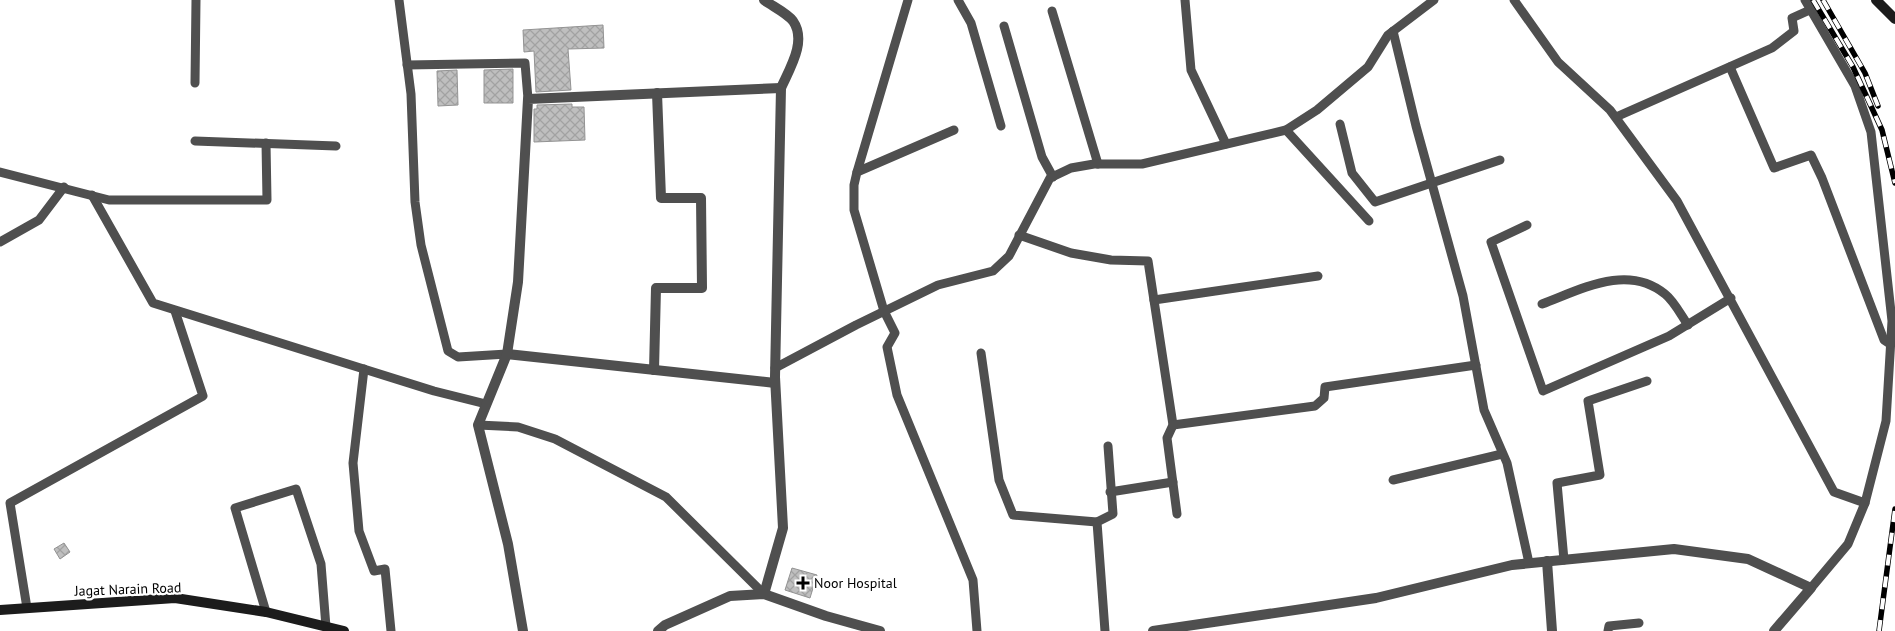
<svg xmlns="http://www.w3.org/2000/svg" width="1895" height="631" viewBox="0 0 1895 631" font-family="'PT Sans',sans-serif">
<defs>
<pattern id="building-cross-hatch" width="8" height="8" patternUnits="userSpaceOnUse" patternTransform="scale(1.25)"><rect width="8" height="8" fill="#bfbfbf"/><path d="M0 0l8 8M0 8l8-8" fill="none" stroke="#a2a2a2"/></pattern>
</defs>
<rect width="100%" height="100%" fill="#fff"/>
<g fill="url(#building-cross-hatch)" stroke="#939393">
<path d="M603,25l1,23 -36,1 3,41 -35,2 -2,-41 -10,1 -1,-22z"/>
<path d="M513,69v34h-29v-33z"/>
<path d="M457,70l1,35 -20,1 -1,-35z"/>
<path d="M572,104v3h12l1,33 -51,2v-33h3v-4z"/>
<path d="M64,543l6,9 -10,7 -6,-10z"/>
<path d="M792,568l25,7 -7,23 -25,-8z"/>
</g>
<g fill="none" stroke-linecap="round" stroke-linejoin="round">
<g stroke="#4f4f4f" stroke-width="9">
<path d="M399,0l12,94 4,108 6,43 27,106 10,6 49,-3"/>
<path d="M958,0l13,23 30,103"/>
<path d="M1185,0l6,70 35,74"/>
<path d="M1514,0l44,62 52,48 67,91 157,291 31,11"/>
<path d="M1805,0l50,86 16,46 21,189 -6,100 -21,82 -17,41 -37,44"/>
<path d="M1052,11l46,153"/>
<path d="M1004,26l38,131 11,20"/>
<path d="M1393,31l23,95 47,170 21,114 23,53 22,100"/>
<path d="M407,65l118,-2 3,36"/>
<path d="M1730,67l44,101 37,-13 11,23 62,162 6,4"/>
<path d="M195,83l1,-83"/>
<path d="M1616,117l156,-69 22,-17 -2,-13 20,-9"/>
<path d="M1340,124l12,49 23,29 125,-42"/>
<path d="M954,130l-97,42 -3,13v25l30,101 11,22 -8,14 10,48 76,185 4,51"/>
<path d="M1286,130l83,91"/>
<path d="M195,141l141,5"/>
<path d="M0,172l109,28h158l-1,-57"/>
<path d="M857,172l51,-172"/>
<path d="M92,195l61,108 281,88 52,13"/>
<path d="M1527,225l-36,17 52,149 126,-55 62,-38"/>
<path d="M1019,235l52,18 40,7 37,1 25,164 -6,13 10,76"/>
<path d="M0,242l39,-22 25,-33"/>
<path d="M1154,300l164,-24"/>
<path d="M1542,304c38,-14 85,-41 123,-10 9,7 16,21 23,31"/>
<path d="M981,353l18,127 14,35 84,7"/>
<path d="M775,368l81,-43 82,-40 55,-14 16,-15 41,-78 21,-10 23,-4h48l144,-34 31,-20 51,-43 20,-32 46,-35"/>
<path d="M364,369l-11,94 6,68 15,40 11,-2 6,62"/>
<path d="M478,425l40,2 37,12 111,58 98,97"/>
<path d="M1173,425l142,-19 9,-8 1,-11 151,-22"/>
<path d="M1393,480l109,-26"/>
<path d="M1110,492l63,-10"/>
<path d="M1564,560l-7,-77 43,-8 -12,-74 59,-20"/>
<path d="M27,608l-17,-105 193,-107 -28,-85"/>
<path d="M266,612l-31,-104 61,-19 25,75 5,63"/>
<path d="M1105,631l-8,-109 16,-8 -5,-68"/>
<path d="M1608,631l1,-5 30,-3"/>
</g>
<g stroke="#4f4f4f" stroke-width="10">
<path d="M507,354l268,29"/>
<path d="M654,370l2,-82h46l-1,-90h-40l-4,-105"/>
<path d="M1547,561l5,70"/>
<path d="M764,594l19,-66 -8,-151 6,-289c9,-20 26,-47 12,-67 -6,-8 -21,-15 -29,-21"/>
<path d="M523,631l-15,-87 -30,-119 29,-71 11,-72 10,-183 253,-11"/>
<path d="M658,631l7,-6 65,-29 34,-2 62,22 54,15"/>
<path d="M1153,631l223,-33 136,-33 162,-16 74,10 63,29 -37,43"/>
</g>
<g stroke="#1c1c1c" stroke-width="10">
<path d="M1876,0l19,19"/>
<path d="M0,610l175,-12 91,14 78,19"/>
</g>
<defs>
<g id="rail">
<path d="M1813,0l40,67 29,63 13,53"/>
<path d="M1823,0l42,73 13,33"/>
<path d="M1879,631l16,-122"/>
</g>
</defs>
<use href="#rail" stroke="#000" stroke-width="5.5"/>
<use href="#rail" stroke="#fff" stroke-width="4" stroke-dasharray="11" stroke-linecap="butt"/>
</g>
<path fill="#000" stroke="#fff" stroke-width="2" d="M800.5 575.5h5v5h5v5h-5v5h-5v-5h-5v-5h5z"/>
<g text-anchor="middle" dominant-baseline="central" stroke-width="4.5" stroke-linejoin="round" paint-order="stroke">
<g font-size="14" fill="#000" stroke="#fff" text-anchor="start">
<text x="814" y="583">Noor Hospital</text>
</g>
<g font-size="14" fill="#000" stroke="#fff">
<text transform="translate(128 589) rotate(-2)">Jagat Narain Road</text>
</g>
</g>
</svg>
